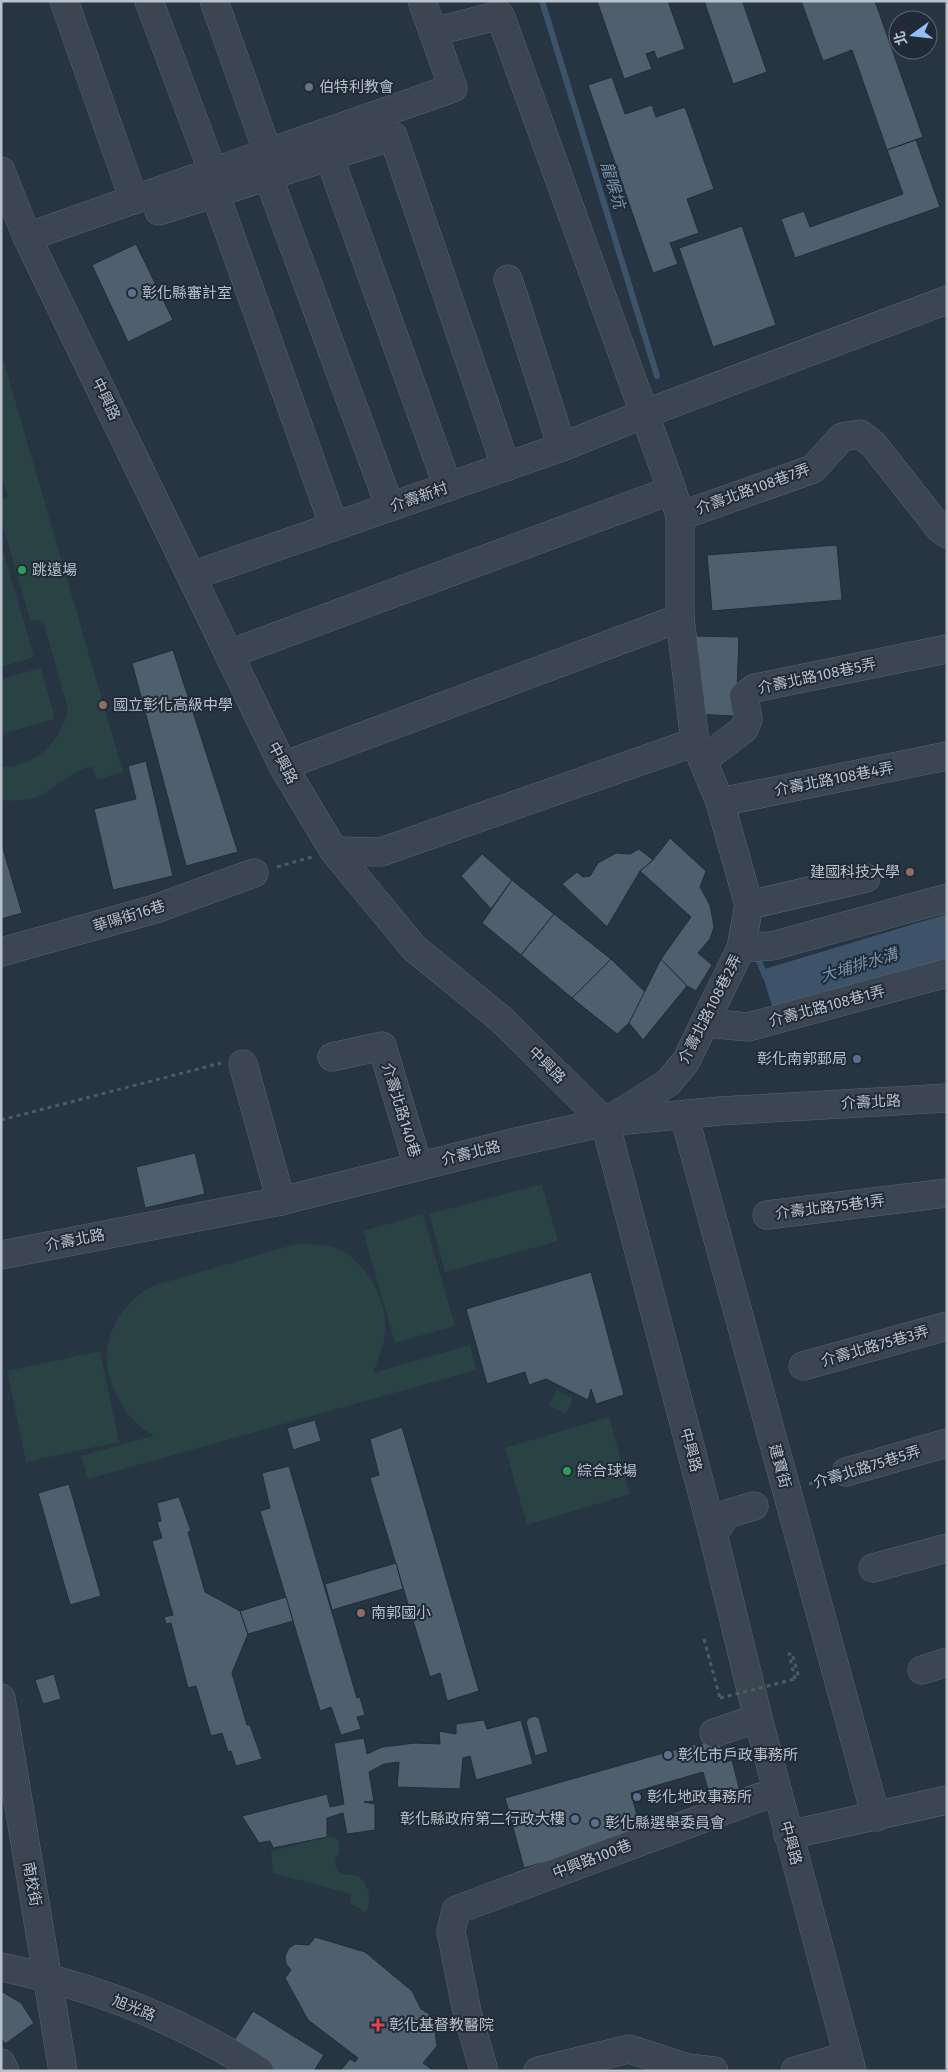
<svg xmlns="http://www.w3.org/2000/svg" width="948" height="2072" viewBox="0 0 948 2072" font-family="'Fira Sans','Noto Sans TC',sans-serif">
<rect width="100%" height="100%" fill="#273442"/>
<g fill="#294243">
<path d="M1,352l122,420 -26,8 -5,-13c-21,2 -35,22 -55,30 -12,4 -23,4 -36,3v-33c36,-1 59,-24 67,-58l-25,-88 -13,-1 -29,-101v-20l7,-1 -7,-23z"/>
<path d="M1,543l33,114 -33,10z"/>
<path d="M41,668l14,51 -54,15v-55z"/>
<path d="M542,1184l16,57 -113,31 -16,-58z"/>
<path d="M423,1214l32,112 -60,17 -32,-112z"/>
<path d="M296,1244c13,0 30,0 42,5 28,12 51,53 47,83 -1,15 -7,27 -12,41l97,-28 6,25 -388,109 -7,-23 72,-20c-6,-5 -13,-9 -18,-14 -42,-46 -37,-104 17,-136z"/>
<path d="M100,1351l19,91 -93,20 -19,-91z"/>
<path d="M556,1390l17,8 -7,16 -17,-8z"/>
<path d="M609,1417l21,77 -103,31 -22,-77z"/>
<path d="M330,1836l6,2 3,4v10l-4,9c2,20 12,11 24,15 11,12 13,22 7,37l-16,-10 1,-9 -78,-21 -2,-19 1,-3z"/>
</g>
<path fill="#3c536a" d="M947,914v45l-174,50 -12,-39z"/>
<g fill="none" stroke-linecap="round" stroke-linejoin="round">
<g stroke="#3c536a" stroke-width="6">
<path d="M542,1l115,375"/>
<path d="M759,961l6,15"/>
</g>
</g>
<g fill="#505f6d" stroke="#222d39">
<path d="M597,1h71l17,48 -28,10 -3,-8 -8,3 6,15 -28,10z"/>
<path d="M704,1h45l-6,2 24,69 -34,12z"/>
<path d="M801,1h74l48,136 -36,13 -35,-100 -29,11z"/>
<path d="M612,77l13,37 27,-9 4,12 29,-10 29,82 -27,10 12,34 -29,10 8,21 -25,9 -65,-188z"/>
<path d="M916,140l24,67 -145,51 -14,-39 23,-8 6,16 93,-33 -16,-44z"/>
<path d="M742,226l34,99 -63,22 -34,-99z"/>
<path d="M136,244l37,76 -45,22 -36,-77z"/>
<path d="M837,545l5,55 -130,11 -5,-56z"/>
<path d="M695,636l44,1 -3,79 -44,-2z"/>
<path d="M173,650l65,202 -52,14 -54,-203z"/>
<path d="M146,761l27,115 -60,14 -19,-81 42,-10 -8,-33z"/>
<path d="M670,838l36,33 -6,16 10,18 4,22 -4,12 -12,14 14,12 -16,26 -9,-5 -26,-27 30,-42 -51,-46 13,-11z"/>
<path d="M1,842l21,71 -21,6z"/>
<path d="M639,849l14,11 -13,11 -33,56 -45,-43 15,-12 6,5 7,-1 8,-13 18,-10 14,1z"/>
<path d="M482,854l30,26 -21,29 -30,-33z"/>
<path d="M512,880l42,34 -33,41 -39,-32z"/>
<path d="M554,914l57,45 -39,39 -51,-43z"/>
<path d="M611,959l35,34 -17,30 -12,11 -45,-36z"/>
<path d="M661,959l26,27 -44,54 -14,-17z"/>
<path d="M195,1153l10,41 -60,14 -9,-41z"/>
<path d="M591,1272l33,123 -28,9 -5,-15 -3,11 -42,-21 -17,6 -4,-13 -38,12 -21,-75z"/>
<path d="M315,1420l6,21 -28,9 -6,-22z"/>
<path d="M402,1427l77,264 -32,10 -7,-28 -10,4 -60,-199 9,-3 -9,-36z"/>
<path d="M289,1466l68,232 3,-1 5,18 -8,2 4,12 -20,6 -10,-28 -11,4 -60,-200 10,-3 -8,-35z"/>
<path d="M69,1484l32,112 -31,9 -32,-112z"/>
<path d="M179,1497l12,34 -3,1 17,60 35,19 8,23 -16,39 15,52h3l12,34 -26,7 -5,-15 -3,1 -6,-19 -11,3 -15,-50 -8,2 -17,-65 -5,1 -2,-7 9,-2 -21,-74 10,-3 -5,-16 4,-1 -4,-18z"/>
<path d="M396,1563l7,26 -71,21 -7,-26z"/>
<path d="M286,1597l7,24 -45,13 -8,-23z"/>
<path d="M54,1674l7,25 -18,5 -8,-24z"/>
<path d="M535,1716l4,2 9,34 -13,4 -9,-34 3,-4z"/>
<path d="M484,1720l3,9 34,-9 12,44 -57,16 -6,-24 -7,2 -3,31 -63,-2 2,-25 -15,2 -15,8 5,29 -10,1 11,2v26l-28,4 -4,-21 -16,5v19l-54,11 -3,-7 -11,2 -17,-27 85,-22 3,13 14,-3 -10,-61 30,-5 3,16 15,-7 33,-4 25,1 -1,-13 17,3v-10z"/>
<path d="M706,1741l13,4 3,3 1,15 9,-3 9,36 -29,8 -9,-32 -72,21 11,41 -118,34 -19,-70 190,-54 2,4z"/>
<path d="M315,1937l50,15 47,39 9,18 12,7 4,30 -14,17 11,8h-94l10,-12 5,3 3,-4 -50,-38 -23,-42 6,-8 -5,-6 -1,-8 4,-8 6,-4 14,1z"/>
<path d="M1,1991l20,12 13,20 -29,21 -4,-6z"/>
<path d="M253,2011l71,44 -10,16h-54l-32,-21z"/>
</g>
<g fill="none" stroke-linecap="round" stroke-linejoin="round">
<defs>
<g id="minor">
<path d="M64,1l70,199"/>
<path d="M149,1l64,171"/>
<path d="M214,1l54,152"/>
<path d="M433,32l67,-17 172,475 8,26v102l15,124 25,60 29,103 -8,43"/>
<path d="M329,156l119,331"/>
<path d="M1,171l26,66 256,529 51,85 80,97 87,71 104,103 108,412 45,184 94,353"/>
<path d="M268,176l122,331"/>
<path d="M215,193l119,333"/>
<path d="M159,211l234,-75 113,331"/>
<path d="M27,237l426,-149 -31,-87"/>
<path d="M508,279l54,168"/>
<path d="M680,516l133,-47 29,-32 18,-3 13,10 67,85 7,5"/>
<path d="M192,576l370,-129 82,-33 303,-114"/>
<path d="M229,654l443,-164"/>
<path d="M703,760l41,-31 4,-10 -4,-23 11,-8 192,-39"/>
<path d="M283,766l397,-148"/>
<path d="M720,802l227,-46"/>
<path d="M334,851l47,1 314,-110"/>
<path d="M749,905l117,-27"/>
<path d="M1,952l154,-43 99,-36"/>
<path d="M706,1023l42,4 199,-54"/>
<path d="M332,1057l50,-11 36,120"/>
<path d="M243,1064l38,137"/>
<path d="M684,1115l192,702"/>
<path d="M610,1119l58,-36 18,-22 55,-113 31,-2 175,-48"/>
<path d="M767,1215l180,-22"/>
<path d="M1,1255l280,-54 231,-58 93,-21 115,-11 227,-13"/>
<path d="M803,1366l144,-40"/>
<path d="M846,1472l101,-29"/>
<path d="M713,1534l14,-20 27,-8"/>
<path d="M873,1568l74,-20"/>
<path d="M922,1670l25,-8"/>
<path d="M1,1698l62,373"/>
<path d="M714,1733l44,-15"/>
<path d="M788,1835l159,-35"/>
<path d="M1,1967c91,19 180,53 258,104"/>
<path d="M1,2063l4,8"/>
<path d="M484,2071l-17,-59 -16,-81 5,-21 321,-119"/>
<path d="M538,2071l91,-22 59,19 26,3"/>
<path d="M795,2071l53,-15"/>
</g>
</defs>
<use href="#minor" stroke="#59646f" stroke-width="29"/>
<g stroke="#475f60" stroke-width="3" stroke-dasharray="4 4" stroke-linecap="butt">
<path d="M277,867l35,-10"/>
<path d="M1,1120l220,-57"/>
<path d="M809,1484l15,-5"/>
<path d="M704,1639l16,59"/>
<path d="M795,1679l-6,-25 3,-1 7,25"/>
</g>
<use href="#minor" stroke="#3b4652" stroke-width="28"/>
<path stroke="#475f60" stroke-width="3" stroke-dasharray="4 4" stroke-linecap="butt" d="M720,1698l75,-19"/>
</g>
<circle fill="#6b7280" stroke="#202b37" stroke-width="2" cx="309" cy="87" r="5"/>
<g fill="#5c6f8a" stroke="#202b37" stroke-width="2">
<circle cx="132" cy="293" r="5"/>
<circle cx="857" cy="1059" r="5"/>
<circle cx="668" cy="1755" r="5"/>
<circle cx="637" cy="1797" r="5"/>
<circle cx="575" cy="1819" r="5"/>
<circle cx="595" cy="1823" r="5"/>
</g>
<g fill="#2e9e5b" stroke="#202b37" stroke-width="2">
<circle cx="22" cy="570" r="5"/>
<circle cx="567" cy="1471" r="5"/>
</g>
<g fill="#8d6e63" stroke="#202b37" stroke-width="2">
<circle cx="103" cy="705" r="5"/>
<circle cx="910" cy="872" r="5"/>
<circle cx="361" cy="1613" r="5"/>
</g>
<path fill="#e0444e" stroke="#202b37" stroke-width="2" d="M375.5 2017.5h5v5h5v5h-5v5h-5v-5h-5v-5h5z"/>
<g text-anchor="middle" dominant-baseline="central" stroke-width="4" stroke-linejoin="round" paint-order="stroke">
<g font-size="15" fill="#b8c1cc" stroke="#202b37" text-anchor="start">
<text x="319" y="87">伯特利教會</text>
<text x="142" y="293">彰化縣審計室</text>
<text x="32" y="570">跳遠場</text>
<text x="113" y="705">國立彰化高級中學</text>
<text x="900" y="872" text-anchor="end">建國科技大學</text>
<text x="847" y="1059" text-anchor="end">彰化南郭郵局</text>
<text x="577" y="1471">綜合球場</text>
<text x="371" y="1613">南郭國小</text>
<text x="678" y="1755">彰化市戶政事務所</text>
<text x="647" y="1797">彰化地政事務所</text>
<text x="565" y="1819" text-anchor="end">彰化縣政府第二行政大樓</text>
<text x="605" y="1823">彰化縣選舉委員會</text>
<text x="389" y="2025">彰化基督教醫院</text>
</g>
<g font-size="15" fill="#b8c1cc" stroke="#202b37">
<text transform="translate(106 399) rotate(64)">中興路</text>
<text transform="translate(753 489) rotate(-20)">介壽北路108巷7弄</text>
<text transform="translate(419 497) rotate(-19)">介壽新村</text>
<text transform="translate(817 676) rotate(-12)">介壽北路108巷5弄</text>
<text transform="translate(283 763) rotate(62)">中興路</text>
<text transform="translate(834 779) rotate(-11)">介壽北路108巷4弄</text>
<text transform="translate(129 916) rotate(-17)">華陽街16巷</text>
<text transform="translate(827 1006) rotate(-15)">介壽北路108巷1弄</text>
<text transform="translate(710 1009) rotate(-63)">介壽北路108巷2弄</text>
<text transform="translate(547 1065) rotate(45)">中興路</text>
<text transform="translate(871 1102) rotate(-3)">介壽北路</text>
<text transform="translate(401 1110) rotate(73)">介壽北路140巷</text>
<text transform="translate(471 1153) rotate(-14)">介壽北路</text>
<text transform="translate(830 1207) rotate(-7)">介壽北路75巷1弄</text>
<text transform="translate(75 1240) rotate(-11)">介壽北路</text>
<text transform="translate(875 1346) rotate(-16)">介壽北路75巷3弄</text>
<text transform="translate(691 1450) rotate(75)">中興路</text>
<text transform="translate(780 1466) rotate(75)">建寶街</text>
<text transform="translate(867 1467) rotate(-17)">介壽北路75巷5弄</text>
<text transform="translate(791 1843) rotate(75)">中興路</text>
<text transform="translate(592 1859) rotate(-21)">中興路100巷</text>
<text transform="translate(32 1884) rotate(80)">南校街</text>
<text transform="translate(134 2008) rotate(22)">旭光路</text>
</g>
<g font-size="16" font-style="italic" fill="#7894ae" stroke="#202b37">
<text transform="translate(613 185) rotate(73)">龍喉坑</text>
<text transform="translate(859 965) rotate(-17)">大埔排水溝</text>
</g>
</g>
<rect width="948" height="2072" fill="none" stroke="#b8c1cc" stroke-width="5"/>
<g transform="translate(913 35) rotate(255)"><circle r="24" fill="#202b37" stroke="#5d6773"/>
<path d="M0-4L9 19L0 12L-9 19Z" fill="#91c0f8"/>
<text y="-8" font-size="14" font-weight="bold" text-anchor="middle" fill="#b8c1cc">北</text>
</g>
</svg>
